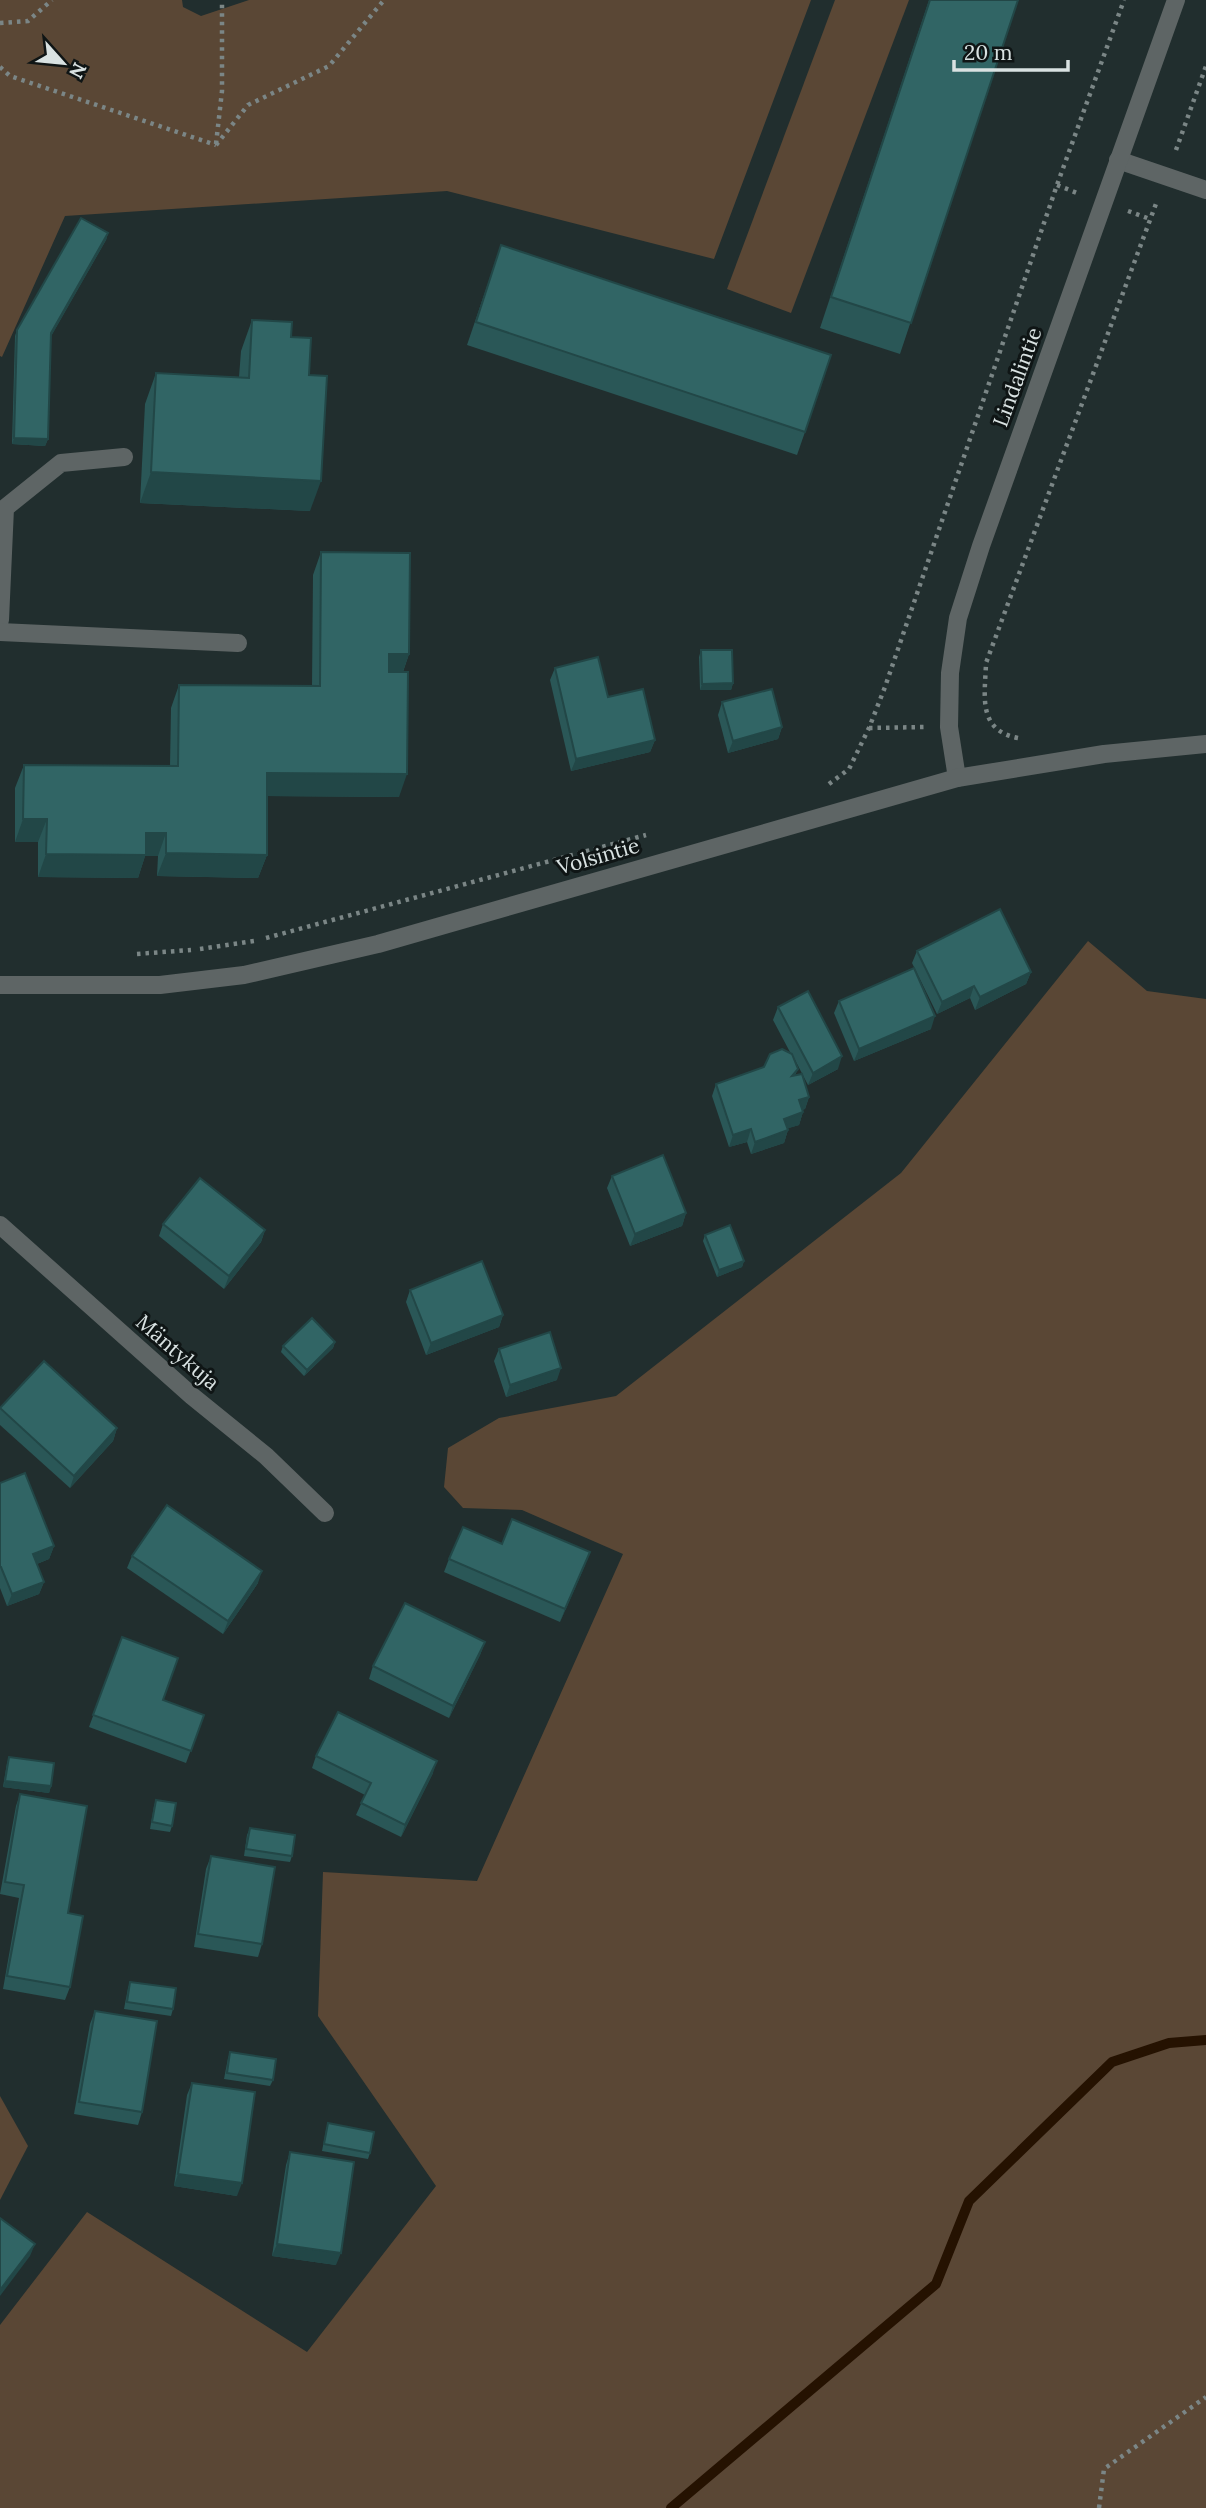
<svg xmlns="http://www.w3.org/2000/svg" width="1206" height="2508" viewBox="0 0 1206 2508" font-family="Lora,serif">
<rect width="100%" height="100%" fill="#212e2e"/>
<g fill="#5a4735">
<path d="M0,0h182l1,7 18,9 48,-16h562l-97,259 -267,-68 -382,25 -63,141 -2,-1z"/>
<path d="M835,0h74l-118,313 -64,-24z"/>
<path d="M1088,941l59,50 59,8v1509h-1206v-183l87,-113 220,140 129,-166 -118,-170 5,-144 154,9 146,-327 -101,-44 -59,-2 -19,-21 4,-39 51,-30 117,-22 285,-223z"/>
<path d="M0,2096l28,50 -28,54z"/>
</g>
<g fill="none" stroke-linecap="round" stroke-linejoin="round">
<path stroke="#251201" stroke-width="10" d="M671,2508l265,-224 33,-83 143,-139 57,-19 37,-3"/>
<g stroke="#7b8686" stroke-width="4.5" stroke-dasharray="3.5 5" stroke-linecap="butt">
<path d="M0,23l28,-2 24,-21"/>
<path d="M0,67l10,9 206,69"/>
<path d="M216,144l6,-53v-91"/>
<path d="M216,145l32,-40 81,-39 55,-66"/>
<path d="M1176,150l30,-84"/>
<path d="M1057,185l20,8"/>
<path d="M1128,211l22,8"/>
<path d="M869,728l55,-1"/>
<path d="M1018,738c-41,-8 -33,-42 -32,-75l171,-462"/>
<path d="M829,784l20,-15 20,-41 16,-41 172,-502 67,-185"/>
<path d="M266,938l380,-103"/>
<path d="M200,949l54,-8"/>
<path d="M137,954l54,-4"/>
<path d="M1099,2508l5,-39 102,-72"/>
</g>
<g stroke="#5e6565" stroke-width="18">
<path d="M1118,160l88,30"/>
<path d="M0,620l5,-112 56,-45 63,-6"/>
<path d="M0,632l238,11"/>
<path d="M957,778l-8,-51 1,-54 8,-55 23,-72 195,-546"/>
<path d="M0,985h160l84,-10 134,-31 579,-166 147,-24 102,-10"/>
<path d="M0,1225l192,171 74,60 59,57"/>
</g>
</g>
<g fill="#2a5757">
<path d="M929,0h89l-118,354 -80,-26z"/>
<path d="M108,233l-2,7 -55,96 -3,103 -3,7 -33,-2 3,-108 2,-6z"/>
<path d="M501,245l304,187 -8,23 -330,-110z"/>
<path d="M252,320l39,17 18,38 1,136 -170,-8 5,-99 11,-31 83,4 2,-26z"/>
<path d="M321,552l88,102 -6,18 -4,125 -132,-1v59l-9,23 -101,-2 1,-20h-13l-7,22 -100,-1v-35h-23v-54l9,-23 146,1 1,-58 8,-23 133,1 1,-111z"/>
<path d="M701,650l32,33 -2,7h-31l-1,-33z"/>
<path d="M555,668l53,29 47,43 -5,12 -79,19 -21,-91z"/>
<path d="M722,702l60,25 -4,12 -50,14 -10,-38z"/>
<path d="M917,951l114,21 -5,12 -51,26 -5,-12 -33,16 -25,-51z"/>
<path d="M839,1001l92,28 -77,32 -20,-48z"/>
<path d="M778,1007l60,62 -30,16 -14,-27 4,11 -3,6 14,22 -4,12 -3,1 1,2 -4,13 -11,3v2l-4,13 -33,11 -4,-12 -18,5 -17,-51 4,-12 48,-17 27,-13 -18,-34z"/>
<path d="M612,1176l74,37 -4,13 -52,20 -23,-58z"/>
<path d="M163,1224l102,6 -4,12 -37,47 -65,-53z"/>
<path d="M705,1235l39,26 -2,6 -25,10 -14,-36z"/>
<path d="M410,1290l93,25 -4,12 -73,28 -20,-53z"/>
<path d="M335,1342l-2,6 -29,28 -23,-24 2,-6z"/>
<path d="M499,1349l58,31 -51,17 -12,-36z"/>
<path d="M0,1408l117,20 -4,13 -43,47 -70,-63z"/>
<path d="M0,1483l54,63 -5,13 -12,5 7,18 -5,12 -32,12 -7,-18z"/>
<path d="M502,1544l83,21 -25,57 -116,-50 5,-13z"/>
<path d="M132,1556l126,27 -35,51 -96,-66z"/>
<path d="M122,1637l41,63 41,15 -18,48 -97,-36z"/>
<path d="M485,1642l-5,13 -31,63 -80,-39 4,-13z"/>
<path d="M316,1756l117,17 -32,64 -45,-22 9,-20 -53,-27z"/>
<path d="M9,1757l42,29 -2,7 -46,-6 4,-24z"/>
<path d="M20,1794l48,119 2,74 -5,13 -62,-11 16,-91 -19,-4 16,-88z"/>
<path d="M156,1800l16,26 -2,6 -20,-3 4,-23z"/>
<path d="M250,1828l42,28 -2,6 -46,-6 3,-21z"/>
<path d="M211,1856l51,88 -4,13 -64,-10 12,-78z"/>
<path d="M130,1982l43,27 -2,7 -47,-7 4,-21z"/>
<path d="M95,2011l47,101 -4,13 -64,-11 16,-90z"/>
<path d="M230,2052l43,28 -3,6 -46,-7 4,-21z"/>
<path d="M192,2083l45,113 -63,-10 13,-91z"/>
<path d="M328,2123l42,30 -2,6 -46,-8 4,-21z"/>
<path d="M290,2152l46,113 -64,-9 14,-91z"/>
</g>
<g fill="#224747">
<path d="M108,233l-2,7 -57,100 2,-7z"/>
<path d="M14,438l34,1 -3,7 -33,-2z"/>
<path d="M151,472l170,9 -11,30 -170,-8z"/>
<path d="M389,654h20l-8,23h-20z"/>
<path d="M733,683l-2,7h-31l2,-6z"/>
<path d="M782,727l-4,12 -50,14 5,-12z"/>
<path d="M655,740l-5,12 -79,19 5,-12z"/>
<path d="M267,773l140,1 -8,23 -140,-1z"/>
<path d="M23,819h24l-9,23h-23z"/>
<path d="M146,833h20l-8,23h-13l-7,22 -100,-1 8,-23z"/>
<path d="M166,853l101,2 -9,23 -101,-2z"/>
<path d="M1031,972l-5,12 -51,26 5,-13z"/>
<path d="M974,986l-4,12 -33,16 5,-12z"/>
<path d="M935,1016l-4,13 -77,32 5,-12z"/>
<path d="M842,1056l-4,13 -30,16 5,-12z"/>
<path d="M809,1097l-4,12 -11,3 5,-12z"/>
<path d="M803,1112l-4,13 -19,6 4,-12z"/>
<path d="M751,1129l-4,13 -18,5 4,-12z"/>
<path d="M788,1130l-4,13 -33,11 4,-12z"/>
<path d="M686,1213l-4,13 -52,20 5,-12z"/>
<path d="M265,1230l-4,12 -37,47 5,-13z"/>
<path d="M744,1261l-2,6 -25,10 2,-7z"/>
<path d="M503,1315l-4,12 -73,28 5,-12z"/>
<path d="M335,1342l-2,6 -29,28 3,-6z"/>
<path d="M561,1368l-4,12 -51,17 4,-12z"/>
<path d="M117,1428l-4,13 -43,47 4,-12z"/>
<path d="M54,1546l-5,13 -20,8 4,-13z"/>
<path d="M590,1552l-5,13 -25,57 5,-13z"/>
<path d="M262,1571l-4,12 -35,51 5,-13z"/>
<path d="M44,1582l-5,12 -32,12 5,-12z"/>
<path d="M485,1642l-5,13 -31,63 4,-12z"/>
<path d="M437,1761l-4,12 -32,64 4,-12z"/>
<path d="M5,1781l46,5 -2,7 -46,-6z"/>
<path d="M178,2174l64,9 -5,13 -63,-10z"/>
<path d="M35,2244l-5,12 -30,40v-6z"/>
<path d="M277,2244l64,9 -5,12 -64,-9z"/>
</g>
<g fill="#316565" stroke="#224747" stroke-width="2">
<path d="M930,0h88l-107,323 -80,-26z"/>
<path d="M81,218l27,15 -57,100 -3,106 -34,-1 3,-108z"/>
<path d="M501,245l330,110 -26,77 -329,-110z"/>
<path d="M252,320l40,2 -1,15 20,1 -2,37 18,1 -6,105 -170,-9 5,-99 93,5z"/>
<path d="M321,552l89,1 -1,101h-20v18h19l-1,102 -140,-1v82l-101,-2v-20h-20v22l-100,-1 1,-35h-24l1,-54 154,1 1,-81 141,1z"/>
<path d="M701,650h31l1,33 -31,1z"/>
<path d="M598,657l10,40 35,-8 12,51 -79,19 -21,-91z"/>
<path d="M772,689l10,38 -49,14 -11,-39z"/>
<path d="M1000,909l31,63 -51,25 -6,-11 -32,16 -25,-51z"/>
<path d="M914,968l21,48 -76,33 -20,-48z"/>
<path d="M808,991l34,65 -29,17 -35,-66z"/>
<path d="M782,1049l10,5 6,15 -6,7 10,-2 7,23 -10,3 4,12 -19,7 4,11 -33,12 -4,-13 -18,6 -17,-51 48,-17 6,-13z"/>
<path d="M663,1155l23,58 -51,21 -23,-58z"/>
<path d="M200,1178l65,52 -36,46 -66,-52z"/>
<path d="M730,1225l14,36 -25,9 -14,-35z"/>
<path d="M482,1261l21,54 -72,28 -21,-53z"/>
<path d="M312,1318l23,24 -28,28 -24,-24z"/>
<path d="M550,1332l11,36 -51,17 -11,-36z"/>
<path d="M44,1361l73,67 -43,48 -74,-68z"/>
<path d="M25,1473l29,73 -21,8 11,28 -32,12 -11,-27h-1v-84z"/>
<path d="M167,1505l95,66 -34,50 -96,-65z"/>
<path d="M512,1519l78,33 -25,57 -116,-50 14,-32 39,17z"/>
<path d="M405,1603l80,39 -32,64 -80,-40z"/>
<path d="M122,1637l56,21 -15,42 41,15 -13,36 -98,-36z"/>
<path d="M338,1712l99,49 -32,64 -44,-22 10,-20 -55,-27z"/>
<path d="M9,1757l45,6 -3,23 -46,-5z"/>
<path d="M20,1794l67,12 -19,107 15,3 -13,71 -63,-11 17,-91 -19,-3z"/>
<path d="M156,1800l20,3 -4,23 -20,-4z"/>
<path d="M250,1828l45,7 -3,21 -46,-7z"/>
<path d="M211,1856l64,11 -13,77 -64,-10z"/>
<path d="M130,1982l46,6 -3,21 -46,-7z"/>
<path d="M95,2011l62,10 -15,91 -63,-10z"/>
<path d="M230,2052l46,7 -3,21 -46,-7z"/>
<path d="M192,2083l63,9 -13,91 -64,-9z"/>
<path d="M328,2123l46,9 -4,21 -46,-9z"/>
<path d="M290,2152l64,10 -13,91 -64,-9z"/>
<path d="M0,2218l35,26 -35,46z"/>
</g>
<g text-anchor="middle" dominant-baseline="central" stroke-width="6" stroke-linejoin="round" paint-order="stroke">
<g font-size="21" fill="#d9e2e2" stroke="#0f1515">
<text transform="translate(1017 377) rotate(-70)">Lindalintie</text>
<text transform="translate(598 856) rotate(-16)">Volsintie</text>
<text transform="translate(178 1352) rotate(41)">Mäntykuja</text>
</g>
</g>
<g transform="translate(63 63) rotate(117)" stroke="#0f1515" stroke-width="5" paint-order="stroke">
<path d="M0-5L12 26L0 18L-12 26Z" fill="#d9e2e2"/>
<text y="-10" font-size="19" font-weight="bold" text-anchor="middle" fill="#d9e2e2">N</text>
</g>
<path d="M954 60v10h114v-10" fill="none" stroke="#d9e2e2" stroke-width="3.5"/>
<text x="964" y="60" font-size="21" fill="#d9e2e2" stroke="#0f1515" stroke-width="5" paint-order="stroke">20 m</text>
</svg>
